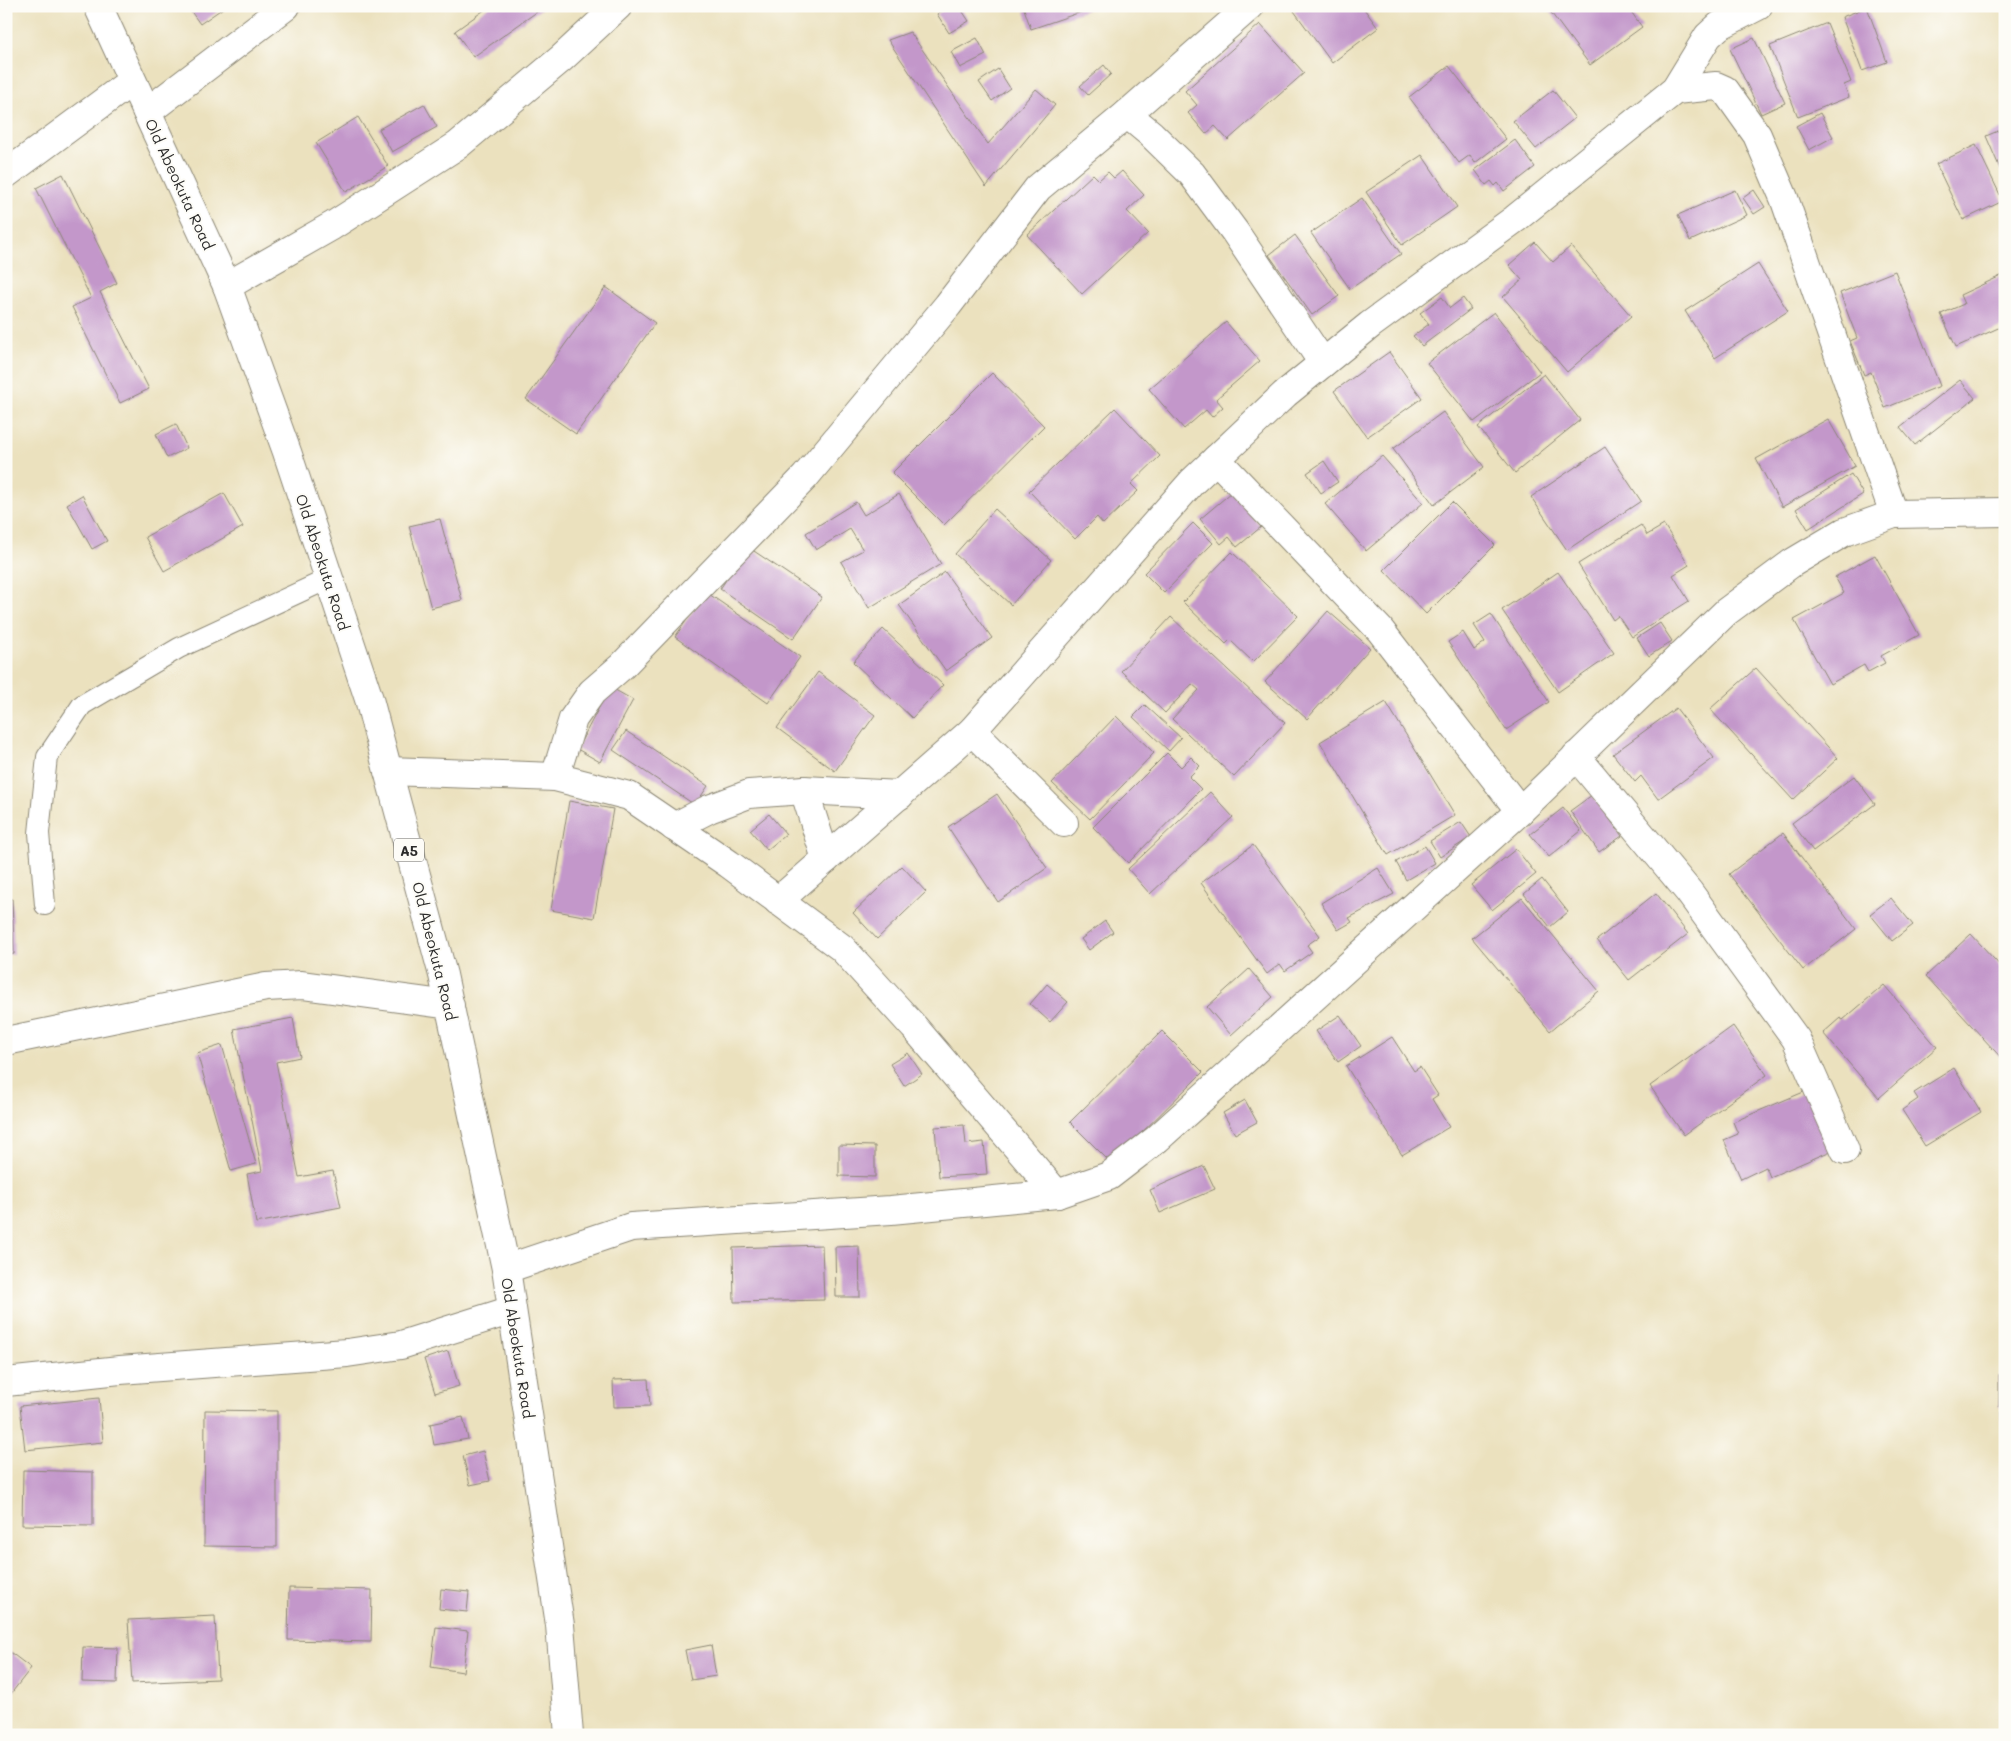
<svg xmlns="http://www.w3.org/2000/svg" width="2011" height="1741" viewBox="0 0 2011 1741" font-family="Mali,sans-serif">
<rect width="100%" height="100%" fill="#fdfcf7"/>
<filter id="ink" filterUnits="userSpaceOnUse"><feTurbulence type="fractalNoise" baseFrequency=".02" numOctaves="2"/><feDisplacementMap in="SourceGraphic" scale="10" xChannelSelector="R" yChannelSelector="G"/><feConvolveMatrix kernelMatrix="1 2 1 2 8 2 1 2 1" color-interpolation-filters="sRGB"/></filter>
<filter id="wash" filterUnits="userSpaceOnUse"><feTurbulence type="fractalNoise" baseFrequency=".0096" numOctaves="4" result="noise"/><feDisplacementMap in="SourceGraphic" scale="20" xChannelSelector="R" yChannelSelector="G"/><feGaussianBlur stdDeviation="1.12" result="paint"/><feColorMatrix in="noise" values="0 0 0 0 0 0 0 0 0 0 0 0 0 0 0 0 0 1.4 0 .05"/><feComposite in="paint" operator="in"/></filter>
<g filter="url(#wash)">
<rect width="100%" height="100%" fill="#ebe1be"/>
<g id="blocks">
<g fill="#c397ca">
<path d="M187,6h39l-26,18z"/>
<path d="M490,6h49l2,3 -68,48 -18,-26z"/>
<path d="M949,6h10l10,15 -20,12 -12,-19z"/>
<path d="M1023,6h63l1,4 -56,19z"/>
<path d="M1299,6h63l16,22 -46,35 -38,-52z"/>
<path d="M1546,6h81l15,21 -52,38z"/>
<path d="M1867,7l20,55 -25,9 -20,-54z"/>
<path d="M1827,23l24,59 -7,3 5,12 -51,20 -28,-71z"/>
<path d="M1260,24l44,49 -76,67 -13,-14 -9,8 -18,-21 9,-8 -12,-14z"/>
<path d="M910,32l78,112 48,-55 19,16 -69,82 -98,-147z"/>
<path d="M977,38l9,17 -26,13 -9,-16z"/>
<path d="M1754,38l31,65 -24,11 -31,-65z"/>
<path d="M1104,65l7,9 -23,21 -8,-9z"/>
<path d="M1449,66l57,73 -31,24 -5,-8 -11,8 -50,-66z"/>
<path d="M998,69l12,19 -18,13 -13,-19z"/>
<path d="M1553,90l22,28 -39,31 -23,-28z"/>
<path d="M424,104l13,23 -45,25 -13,-23z"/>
<path d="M1820,113l13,24 -24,13 -13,-24z"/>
<path d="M358,117l30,49 -42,26 -30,-49z"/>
<path d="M2005,128v52l-19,-44z"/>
<path d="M1515,140l20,27 -31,24 -6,-8 -3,3 -4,-5 -5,4 -11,-15z"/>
<path d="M1976,145l27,56 -40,19 -27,-56z"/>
<path d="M1422,155l35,52 -55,38 -36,-53z"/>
<path d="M1122,171l22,24 -17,16 21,22 -66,61 -55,-59 66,-61 6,6 9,-8 6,6z"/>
<path d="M63,174l54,109 -17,9 49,97 -29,14 -48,-96 19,-9 -55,-110z"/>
<path d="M1735,190l12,25 -57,26 -12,-26z"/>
<path d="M1754,190l11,17 -11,7 -11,-16z"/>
<path d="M1362,198l39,56 -51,35 -39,-56z"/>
<path d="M1295,235l44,61 -27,19 -43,-60z"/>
<path d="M1535,242l18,20 18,-16 60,70 -64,56 -64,-75 19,-17 -13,-15z"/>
<path d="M1758,264l30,47 -73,47 -30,-47z"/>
<path d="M1895,271l45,115 -55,22 -14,-36 -7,3 -14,-34 7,-3 -17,-45z"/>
<path d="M2005,274v51l-49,22 -15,-33 23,-10 -4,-9z"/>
<path d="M606,287l49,36 -79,111 -50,-35z"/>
<path d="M1442,297l8,11 13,-10 8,11 -49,37 -9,-10 16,-12 -9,-11z"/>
<path d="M1494,312l46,60 -66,50 -47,-59z"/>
<path d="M1226,322l34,39 -44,38 7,8 -11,10 -6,-7 -22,19 -35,-40z"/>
<path d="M1389,352l33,46 -55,39 -33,-46z"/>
<path d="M992,373l52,53 -100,99 -52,-52z"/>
<path d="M1544,374l36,46 -65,53 -37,-46z"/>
<path d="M1960,380l15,18 -60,47 -15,-18z"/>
<path d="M1115,408l45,48 -29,28 7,7 -35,33 -6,-7 -22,22 -46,-48z"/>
<path d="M1443,412l41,55 -50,38 -41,-56z"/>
<path d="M1828,419l27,47 -73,41 -26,-48z"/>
<path d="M176,424l11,24 -20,10 -11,-24z"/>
<path d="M1605,447l36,54 -74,49 -36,-53z"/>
<path d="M1382,456l41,47 -57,48 -41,-47z"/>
<path d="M1324,461l14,21 -17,11 -14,-20z"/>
<path d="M1851,474l12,20 -55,35 -12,-20z"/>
<path d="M1232,492l29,35 -24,20 -8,-10 -8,7 -21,-25z"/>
<path d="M224,493l19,34 -79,44 -19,-34z"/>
<path d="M899,494l42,70 -72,44 -28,-46 22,-12 -13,-21 -34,21 -10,-17 50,-31 8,13z"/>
<path d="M82,495l25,46 -15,8 -25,-45z"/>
<path d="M1452,502l43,43 -69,69 -42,-44z"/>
<path d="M995,509l56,51 -40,45 -56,-51z"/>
<path d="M440,519l22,81 -31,8 -22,-82z"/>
<path d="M1193,523l20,20 -49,50 -20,-20z"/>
<path d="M1641,525l6,10 17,-10 25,40 -16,10 16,26 -57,36 -14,-21 -5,4 -35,-56z"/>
<path d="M748,547l74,50 -29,42 -73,-50z"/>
<path d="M1232,552l66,64 -45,46 -23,-22 -4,4 -43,-42z"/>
<path d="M1875,555l44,80 -38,21 4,7 -17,9 -4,-7 -34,19 -36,-64 50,-27 -9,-16z"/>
<path d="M945,572l47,66 -46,33 -47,-66z"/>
<path d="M1558,572l56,81 -56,39 -56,-82z"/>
<path d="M706,592l94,65 -32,46 -93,-66z"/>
<path d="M1328,611l42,37 -63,71 -42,-37z"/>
<path d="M1491,614l58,88 -43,28 -58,-88 15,-10 11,18 11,-8 -11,-17z"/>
<path d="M1171,617l114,106 -51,54 -62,-58 27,-29 -7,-6 -27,29 -44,-42z"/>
<path d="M1660,623l12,18 -23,15 -12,-18z"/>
<path d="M883,629l60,56 -31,33 -59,-56z"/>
<path d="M1756,668l82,90 -45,42 -83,-91z"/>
<path d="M818,672l57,43 -40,56 -58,-43z"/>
<path d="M610,687l23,13 -33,62 -23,-13z"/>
<path d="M1386,702l69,113 -67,40 -68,-113z"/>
<path d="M1145,705l36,33 -12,13 -36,-34z"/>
<path d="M1676,708l38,50 -56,41 -17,-23 -6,6 -22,-28z"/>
<path d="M1116,716l38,37 -64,66 -38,-36z"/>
<path d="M626,731l82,55 -13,19 -82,-55z"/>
<path d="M1167,753l14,14 10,-10 9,9 -11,11 12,12 -73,74 -35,-36z"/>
<path d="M1854,776l21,28 -62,47 -21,-28z"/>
<path d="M1210,792l23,25 -83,77 -22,-25z"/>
<path d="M997,794l50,74 -49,34 -50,-75z"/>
<path d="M1592,795l30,41 -23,16 -29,-41z"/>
<path d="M569,801l44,8 -19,109 -43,-8z"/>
<path d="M1563,808l18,23 -32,26 -19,-23z"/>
<path d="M769,814l17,20 -19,16 -17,-20z"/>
<path d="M1461,822l10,15 -31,20 -10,-16z"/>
<path d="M1783,833l73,96 -53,41 -74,-96z"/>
<path d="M1253,845l67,91 -13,9 5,7 -27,19 -5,-7 -13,10 -66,-91z"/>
<path d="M1425,846l10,17 -29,17 -10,-18z"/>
<path d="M1516,849l20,25 -44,36 -21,-25z"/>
<path d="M902,866l24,26 -49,47 -24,-26z"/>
<path d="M1378,868l16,26 -45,24 3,4 -14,8 -17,-27z"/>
<path d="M1542,879l26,33 -18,15 -26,-33z"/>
<path d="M1656,893l32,41 -59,46 -32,-40z"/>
<path d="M1522,898l77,93 -49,40 -78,-93z"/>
<path d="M1891,898l22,27 -21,16 -22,-27z"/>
<path d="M6,899h6l2,55 -8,1z"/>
<path d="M1105,921l8,11 -24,18 -8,-11z"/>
<path d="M1971,934l34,37v91l-79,-86z"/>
<path d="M1249,969l24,28 -42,38 -24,-28z"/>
<path d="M1047,984l21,18 -18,20 -20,-18z"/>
<path d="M1884,985l53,62 -58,51 -56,-65 17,-15 3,2z"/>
<path d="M1340,1015l21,31 -23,16 -22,-31z"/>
<path d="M293,1018l7,39 -24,5 23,115 34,-6 8,36 -85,16 -9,-49 15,-3 -28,-142z"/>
<path d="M1733,1026l34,49 -83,60 -34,-49z"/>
<path d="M1162,1031l41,41 -92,91 -41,-41z"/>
<path d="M1392,1037l22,34 6,-4 18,28 -6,4 17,28 -47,28 -56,-89z"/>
<path d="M222,1045l34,119 -25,7 -34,-118z"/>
<path d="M908,1053l14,21 -18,12 -14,-22z"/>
<path d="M1954,1068l27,44 -56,34 -23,-36 16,-11 -4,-6z"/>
<path d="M1806,1091l25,60 -61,26 -4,-10 -25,12 -17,-39 14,-6 -5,-12z"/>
<path d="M1245,1100l12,22 -22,12 -12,-21z"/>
<path d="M964,1125l2,19 18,-2 3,32 -48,3 -4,-50z"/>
<path d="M839,1145l36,1v31l-36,-1z"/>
<path d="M1204,1166l11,23 -55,24 -10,-23z"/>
<path d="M822,1245l2,55 -90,2 -1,-54z"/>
<path d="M859,1246l1,51h-24l-1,-50z"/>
<path d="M448,1351l11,35 -24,7 -11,-34z"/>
<rect x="1999" y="1375" width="6" height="31"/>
<path d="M648,1379l2,27 -36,1 -1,-27z"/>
<path d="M99,1398l4,44 -78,8 -5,-44z"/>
<path d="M205,1410l72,1v136l-73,-1z"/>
<path d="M2002,1412h3v22h-2z"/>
<path d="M463,1417l5,22 -34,6 -4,-21z"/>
<path d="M483,1451l7,30 -20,4 -7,-29z"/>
<path d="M23,1470l70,2v54l-71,-1z"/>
<path d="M289,1588l83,2 -1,52 -83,-2z"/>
<path d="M441,1589l28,3 -2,20 -28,-3z"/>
<path d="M215,1616l3,63 -86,4 -4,-63z"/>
<path d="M436,1627l32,4 -5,41 -32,-5z"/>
<path d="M711,1645l5,31 -25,4 -6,-30z"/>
<path d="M83,1647l35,1 -1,35 -35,-1z"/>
<path d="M6,1649l25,19 -25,32z"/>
</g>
</g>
</g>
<g filter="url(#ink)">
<use href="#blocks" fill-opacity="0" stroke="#8b8674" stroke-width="1"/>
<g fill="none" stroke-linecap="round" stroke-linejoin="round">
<defs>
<path id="lane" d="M45,905l-6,-72 8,-76 35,-52 97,-57 149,-69"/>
<g id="street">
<path d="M1675,90l41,-4 9,4 32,45 27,63 110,316"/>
<path d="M147,112l139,-106"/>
<path d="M1127,114l24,20 41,40 43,58 88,131"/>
<path d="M6,174l126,-93"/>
<path d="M227,286l105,-60 126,-81 104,-87 56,-52"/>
<path d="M1216,459l164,171 140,181"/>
<path d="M972,731l92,92"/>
<path d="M1576,756l113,136 107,147 49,111"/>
<path d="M388,771l167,6 74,19 100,68 113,84 72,79 143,167"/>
<path d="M555,777l18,-58 19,-27 30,-26 183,-189 143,-172 90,-117 89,-74 123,-108"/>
<path d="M804,790l22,69"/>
<path d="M674,827l35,-18 40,-15 55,-4 96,5"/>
<path d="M778,901l194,-170 220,-249 93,-88 85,-69 145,-106 160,-129 33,-54 11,-10 39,-20"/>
<path d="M6,1041l260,-54 36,-2 148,20"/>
<path d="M506,1269l125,-42 260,-17 166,-16 52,-18 48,-37 363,-328 206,-199 66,-49 52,-31 50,-18 111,-2"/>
<path d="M6,1382l114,-12 227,-17 54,-8 111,-35"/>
</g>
<path id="highway" d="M98,6l129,280 60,166 82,247 19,72 55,204 63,294 54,356 9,110"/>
</defs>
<use href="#lane" stroke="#8b8674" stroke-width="22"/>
<use href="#street" stroke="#8b8674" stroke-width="30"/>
<use href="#highway" stroke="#8b8674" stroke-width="30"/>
<use href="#lane" stroke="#fff" stroke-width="20"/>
<use href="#street" stroke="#fff" stroke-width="28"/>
<use href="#highway" stroke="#fff" stroke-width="28"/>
</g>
</g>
<g text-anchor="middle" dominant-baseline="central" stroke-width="4" stroke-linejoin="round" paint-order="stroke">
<rect fill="#fdfcf7" stroke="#6a6a68" stroke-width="1" x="394" y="838.5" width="30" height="23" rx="4"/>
<g font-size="14" font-weight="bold" fill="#2b2b2b">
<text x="409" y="850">A5</text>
</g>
<g font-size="15" fill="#2b2b2b" stroke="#fdfcf7">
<text transform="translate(180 184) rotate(65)">Old Abeokuta Road</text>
<text transform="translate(323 562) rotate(72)">Old Abeokuta Road</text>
<text transform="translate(435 951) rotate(76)">Old Abeokuta Road</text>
<text transform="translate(518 1348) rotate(81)">Old Abeokuta Road</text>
</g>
</g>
<rect width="2011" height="1741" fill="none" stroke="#fdfcf7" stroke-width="25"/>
</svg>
